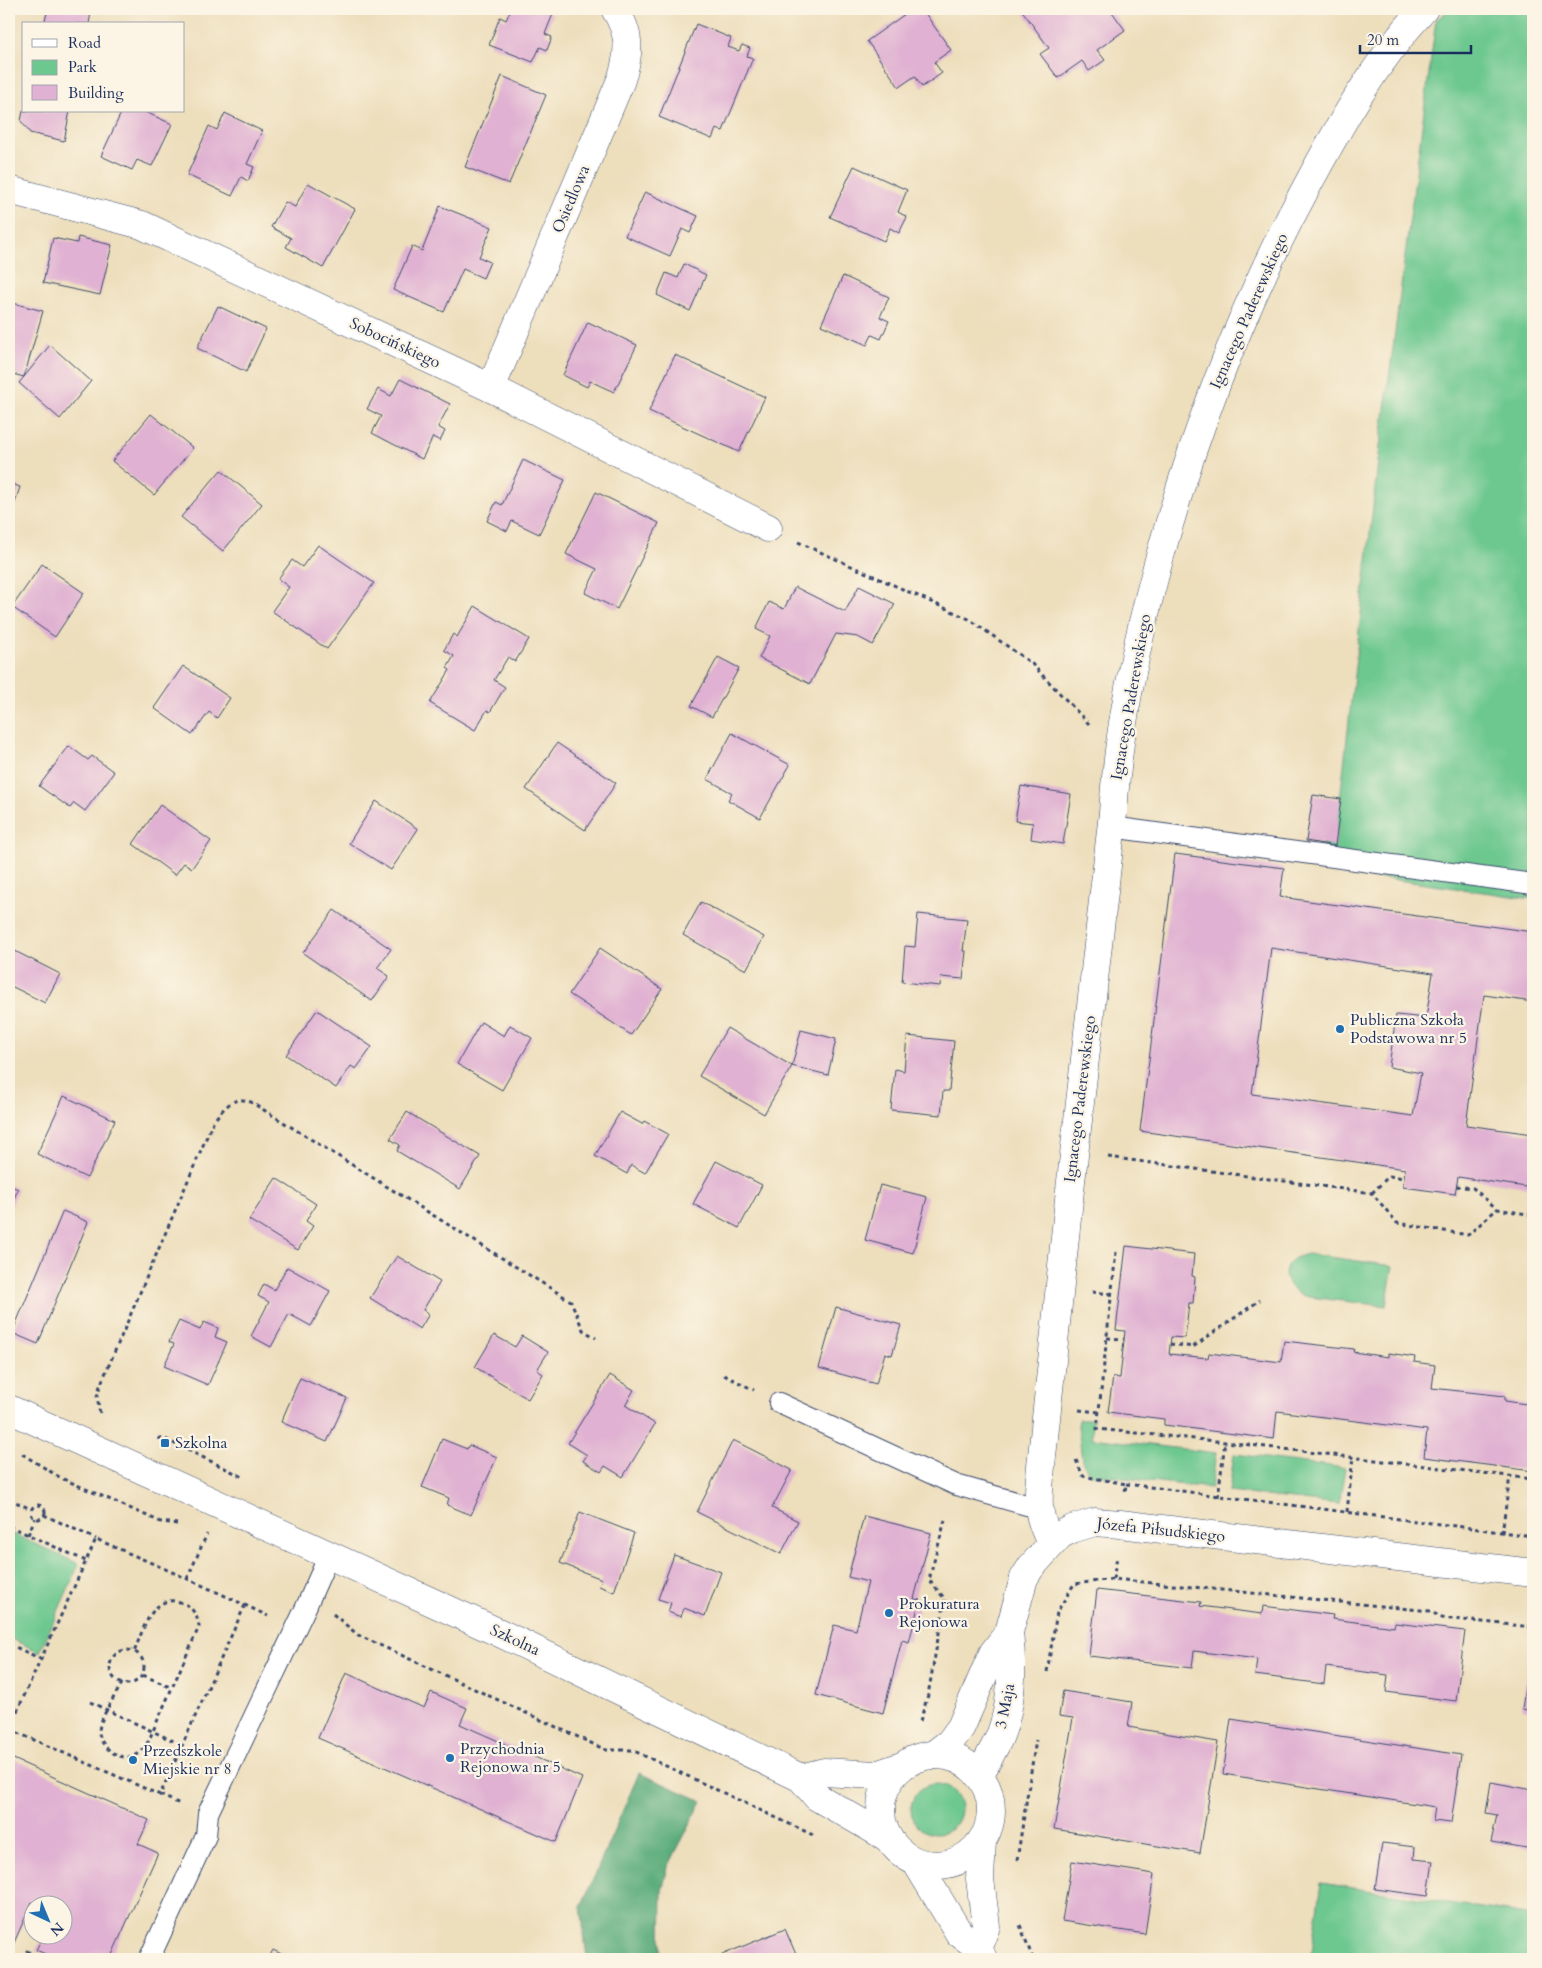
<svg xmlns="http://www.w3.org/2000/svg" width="1542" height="1968" viewBox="0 0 1542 1968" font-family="Cardo,serif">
<rect width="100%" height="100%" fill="#fcf5e5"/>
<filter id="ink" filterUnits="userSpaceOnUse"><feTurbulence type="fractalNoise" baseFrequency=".02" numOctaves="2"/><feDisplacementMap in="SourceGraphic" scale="10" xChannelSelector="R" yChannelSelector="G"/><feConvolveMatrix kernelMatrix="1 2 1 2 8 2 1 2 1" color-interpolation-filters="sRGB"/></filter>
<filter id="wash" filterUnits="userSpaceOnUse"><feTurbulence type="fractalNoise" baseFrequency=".0096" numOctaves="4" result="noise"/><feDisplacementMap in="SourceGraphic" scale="20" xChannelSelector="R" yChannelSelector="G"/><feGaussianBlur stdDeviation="1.12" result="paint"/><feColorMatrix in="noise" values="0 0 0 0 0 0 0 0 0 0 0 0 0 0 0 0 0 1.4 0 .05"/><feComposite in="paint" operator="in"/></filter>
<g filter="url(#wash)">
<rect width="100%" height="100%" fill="#eddebc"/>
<g fill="#6dc88f" stroke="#447c76">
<path d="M1451,9h82v890l-214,-30 3,-25 13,1 43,-383 58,-442z"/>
<path d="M1308,1254l85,12 -7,40 -77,-9c-29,-6 -34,-38 -1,-43z"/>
<path d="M1079,1419h14l-1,19 124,15 -5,35 -121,-14 -8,-13 -4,-36z"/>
<path d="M1234,1454l111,14 -6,36 -110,-12z"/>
<path d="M9,1532l70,32 -39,88 -31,-14z"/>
<circle cx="936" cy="1809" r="25"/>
<path d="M1321,1883l212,33v43h-223z"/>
</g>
<path fill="#5aac7a" stroke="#3a6e6c" d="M639,1773l63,28 -34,66 -6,24 -1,68h-74l-6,-52z"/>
<g id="blocks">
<g fill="#e0b1d2" fill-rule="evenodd">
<path d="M48,9h26l17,3 -2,12h-45z"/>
<path d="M511,9h30l12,5 -8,20 7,3 -5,13 -7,-3 -7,15 -44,-17 11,-28 6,3z"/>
<path d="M912,9h10l29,41 -17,12 8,11 -20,14 -7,-11 -16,11 -32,-46z"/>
<path d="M1021,9h89l15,21 -28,20 8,10 -16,11 -7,-10 -24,17 -18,-24 9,-6z"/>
<path d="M696,24l35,14 -3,9 11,4 3,-6 8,3 -3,8 6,2 -30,73 -7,-2 -4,10 -53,-22z"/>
<path d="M502,76l44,19 -37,89 -44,-17z"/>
<path d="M23,111h47l-6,30 -34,-8 -9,-12z"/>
<path d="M122,111h21l29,13 -20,42 -15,-6 -5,10 -31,-14z"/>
<path d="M225,113l37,18 -15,33 7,3 -6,14 -7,-4 -9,19 -45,-21 22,-49 8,4z"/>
<path d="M854,166l53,24 -9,22 9,5 -8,16 -9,-5 -6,13 -54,-24z"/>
<path d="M308,183l47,26 -32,59 -37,-21 5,-9 -20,-11 14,-25 10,5z"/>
<path d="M645,192l53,24 -8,17 -8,-4 -12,27 -45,-20z"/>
<path d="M440,206l52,21 -13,30 11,5 -7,16 -20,-9 -19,43 -51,-22 19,-44 10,5z"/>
<path d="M78,237l34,8 -12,50 -57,-12 10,-45 24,5z"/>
<path d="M684,264l22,11 -16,36 -33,-16 9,-22 12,5z"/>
<path d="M843,276l46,21 -9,20 9,4 -8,18 -9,-4 -5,10 -46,-20z"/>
<path d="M9,302l34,9 -19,66 -15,-4z"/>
<path d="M218,306l48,23 -20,43 -49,-24z"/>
<path d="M588,322l49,23 -23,47 -24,-11 -3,6 -24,-12z"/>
<path d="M50,345l41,36 -31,38 -41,-36z"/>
<path d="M675,355l90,42 -26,55 -90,-41z"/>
<path d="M400,379l50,25 -12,23 7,4 -5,10 -7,-4 -11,22 -50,-26 9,-17 -14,-7 11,-20 13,7z"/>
<path d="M151,414l42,34 -39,47 -42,-34z"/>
<path d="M523,460l42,20 -26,54 -27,-13 -5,10 -20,-10 9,-19 6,3z"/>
<path d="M221,470l41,34 -39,47 -42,-34z"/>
<path d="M9,483l11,4 -8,25 -3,-1z"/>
<path d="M596,492l63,31 -42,86 -32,-16 12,-24 -31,-15z"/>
<path d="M318,545l56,38 -47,66 -55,-38 17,-24 -11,-8 14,-19 10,7z"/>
<path d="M42,564l42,29 -29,44 -43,-30z"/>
<path d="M859,586l36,18 -22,41 -15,-8 -22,-3 -26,50 -51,-26 11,-22 -14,-7 13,-27 15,7 11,-22 50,25z"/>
<path d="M475,606l54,33 -14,23 -7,-5 -14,23 11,7 -15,25 -3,-2 -12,20 -45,-27 20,-33 -3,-2 7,-12 -10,-6 9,-16 4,3z"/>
<path d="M718,657l21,11 -27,49 -21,-11z"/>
<path d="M183,666l47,32 -13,20 -8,-6 -17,23 -38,-27z"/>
<path d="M732,733l58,32 -30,53 -32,-18 4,-7 -25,-14z"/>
<path d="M557,743l59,40 -31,47 -59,-41z"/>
<path d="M69,746l19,14 4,-4 22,16 -29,39 -11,-8 -4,5 -31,-22z"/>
<path d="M1021,786l50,8 -8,50 -32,-5 2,-16 -18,-2z"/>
<path d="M1313,795l28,4 -6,47 -29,-5z"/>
<path d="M376,801l42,28 -27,41 -42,-27z"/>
<path d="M160,805l51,36 -19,27 -8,-5 -9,12 -42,-31z"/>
<path d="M1175,854l109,14 -4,29 253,35v70l-49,-7 -18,130 67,9v54l-75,-11 -3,17 -52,-7 2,-18 -265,-38zM1271,948l162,25 -7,45 -30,-3 -7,52 32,6 -8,43 -161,-22z"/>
<path d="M701,902l63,35 -18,33 -63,-35z"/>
<path d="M334,910l57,39 -14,19 12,8 -17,25 -69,-48z"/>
<path d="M918,914l49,5 -4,32h3l-3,28 -22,-2 -1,9 -38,-4 3,-36 10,1z"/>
<path d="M9,948l51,26 -15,29 -36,-18z"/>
<path d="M600,948l62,41 -31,46 -62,-41z"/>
<path d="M317,1010l55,37 -16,22 -5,-3 -15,22 -50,-33z"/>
<path d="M481,1022l23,14 6,-11 22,13 -30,52 -45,-26z"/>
<path d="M727,1028l65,38 -28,48 -65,-38z"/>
<path d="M801,1030l35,9 -8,36 -36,-9z"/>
<path d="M907,1036l47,5 -5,50h-6l-2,24 -50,-5 4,-41 9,2z"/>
<path d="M64,1096l51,24 -28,58 -50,-24z"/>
<path d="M407,1112l73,44 -20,33 -63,-38 3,-6 -10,-6z"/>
<path d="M620,1112l22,12 2,-3 24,13 -23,39 -14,-8 -4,9 -32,-18z"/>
<path d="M716,1161l46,24 -23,43 -46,-24z"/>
<path d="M276,1178l40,26 -10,17 7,5 -15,24 -49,-30z"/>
<path d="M9,1185l9,4 -9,22z"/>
<path d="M880,1185l47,12 -14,56 -48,-13z"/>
<path d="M63,1211l25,11 -50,122 -26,-11z"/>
<path d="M1126,1246l68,8 -2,22 3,1 -2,26h-4l-4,35 -14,-1 -2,17 39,4 1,-5 72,9 3,-21 70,8 -1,3 35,5v-4l27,4 -1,5 21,3 -3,23 73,8v5l28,4v66l-109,-14 3,-27 -150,-19 -3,28 -110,-14v-6l-56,-7 5,-35 7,1 5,-47 -9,-1z"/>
<path d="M397,1256l43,26 -17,28 6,4 -9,15 -50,-31z"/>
<path d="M287,1267l43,24 -19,35 -22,-12 -18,33 -20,-11 18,-34 -11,-6 6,-12 10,6z"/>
<path d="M836,1307l65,18 -9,30 -7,-2 -9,31 -57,-16z"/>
<path d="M179,1321l21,9 4,-8 14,6 -3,9 12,5 -19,43 -44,-19 10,-22 -5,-2z"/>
<path d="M494,1335l21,12 7,-11 26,16 -11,18 6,4 -15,25 -53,-32z"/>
<path d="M610,1375l24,15 -9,15 30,19 -32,53 -18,-11 -4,6 -18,-11 4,-6 -19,-12z"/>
<path d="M300,1378l47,20 -20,44 -46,-20z"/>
<path d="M442,1439l25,10 2,-4 28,12 -26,58 -24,-10 2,-7 -27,-11z"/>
<path d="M733,1440l59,30 -20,38 26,13 -17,33 -84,-42z"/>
<path d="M580,1512l54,21 -20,59 -15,-6 3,-7 -42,-16z"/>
<path d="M864,1516l67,17 -17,66 6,1 -11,42 -7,-2 -19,73 -67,-18 18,-70 22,5 12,-48 -20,-5z"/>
<path d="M674,1555l47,17 -16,44 -21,-8 -3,9 -13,-5 3,-9 -13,-4z"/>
<path d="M1097,1590l104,12 -1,4 62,8 1,-8 70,9 -1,4 62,8 1,-4 70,8 -9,70 -70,-9 2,-17 -62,-8 -2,17 -69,-9 2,-16 -63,-8 -2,17 -103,-12z"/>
<path d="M1532,1639h1v72l-11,-2z"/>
<path d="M346,1673l78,35 7,-16 36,16 -7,16 122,54 -26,64 -238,-104z"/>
<path d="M1063,1691l69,11 -4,25 90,15 -18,111 -146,-24 19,-111 -14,-2z"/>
<path d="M1231,1719l230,36 -10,68 -18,-2 2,-14 -212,-33z"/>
<path d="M9,1757l140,63 -11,24 20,9 -48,106h-53l-21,-9 7,-14h19v-30h-22l-8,-4 -23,52z"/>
<path d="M1491,1782l42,8v59l-42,-7 6,-27 -11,-2z"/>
<path d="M1382,1843l33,4 -1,12 19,2 -5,35 -53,-7z"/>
<path d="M1072,1861l82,13 -9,60 -83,-13z"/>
<path d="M785,1929l13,30h-86z"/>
<path d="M273,1950l19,9h-24z"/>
</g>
</g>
</g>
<g filter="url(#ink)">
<use href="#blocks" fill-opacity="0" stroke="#3a496c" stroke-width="1"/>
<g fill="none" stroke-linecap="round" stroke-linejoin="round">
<defs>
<g id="service">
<path d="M1111,827l422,57"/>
<path d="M779,1403l177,82 81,23"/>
<path d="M149,1959l57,-123 2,-23 98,-206 23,-52"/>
</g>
<g id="minor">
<path d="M9,190l133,35 349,163 277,140"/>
<path d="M491,388l130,-308c9,-28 10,-45 -6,-71"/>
<path d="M9,1409l493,225 299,144 16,19 71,41"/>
<path d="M1051,1543c-16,-32 -13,-42 -10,-77l28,-267 44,-386c5,-84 22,-165 44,-246 36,-132 84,-259 149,-379 34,-64 69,-126 118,-179"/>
<path d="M933,1755l17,-13 11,-15 32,-74 16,-21 15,-54 7,-11 29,-32 12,-6 23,-7 25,2 413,49"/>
<circle cx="936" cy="1810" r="55"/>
<path d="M979,1776c6,-12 14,-25 20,-38 14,-33 14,-71 10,-106"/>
<path d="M801,1778l23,-6 52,3 26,-9"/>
<path d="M916,1862l43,71 19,14 5,12"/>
<path d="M978,1947l8,-21 -6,-47 2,-39"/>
</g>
</defs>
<use href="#service" stroke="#3a496c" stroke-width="22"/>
<use href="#minor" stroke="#3a496c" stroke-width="29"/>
<g stroke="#3a496c" stroke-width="3" stroke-dasharray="4 4" stroke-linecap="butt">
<path d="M9,11v-2"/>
<path d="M798,542l171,77 62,44 58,61"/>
<path d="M1108,1157l264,36 25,30 71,12 29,-26 36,6"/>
<path d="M1456,1186l17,2 24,21"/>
<path d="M1372,1193l17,-17 15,2"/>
<path d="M1116,1252l-19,177 128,13 308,37"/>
<path d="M1092,1292l19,2"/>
<path d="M1107,1338l17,1"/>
<path d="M1170,1344l23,3 67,-47"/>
<path d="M724,1375l30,15"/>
<path d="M1079,1410l20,2"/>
<path d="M100,1413l-3,-16 3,-11 113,-264c6,-8 15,-20 25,-22 4,-1 9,1 13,2l320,199 12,29 13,8"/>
<path d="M158,1438l7,1 78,38"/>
<path d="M22,1454l39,24 100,44 16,2"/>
<path d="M1076,1460l7,16 43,8 -1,8"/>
<path d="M1126,1484l407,52"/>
<path d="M1218,1497l7,-55"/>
<path d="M9,1499l22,10"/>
<circle cx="38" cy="1512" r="7"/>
<path d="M1347,1512l6,-55"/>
<path d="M44,1515l52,24"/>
<path d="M9,1526l77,35"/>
<path d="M1502,1533l8,-57"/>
<path d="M28,1535l7,-17"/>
<path d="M187,1579l20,-45"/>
<path d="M1113,1579l4,-22"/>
<path d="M245,1605l-85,190 -151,-66 87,-190c58,25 116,50 172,77"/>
<path d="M333,1614l25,21 248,115h26l181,85"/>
<path d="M9,1644l32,15"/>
<circle cx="127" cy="1667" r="17"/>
<path d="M1047,1672l10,-60 17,-28 39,-5 317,32 12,7 91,9"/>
<path d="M143,1675l29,13"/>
<path d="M122,1683c-6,12 -24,37 -23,50 2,16 24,31 39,21 4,-3 7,-8 10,-12l51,-115c-1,-10 -6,-20 -16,-24 -31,-12 -40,28 -49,49"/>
<path d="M90,1702l92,43"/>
<path d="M920,1721l8,-26 17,-96 -16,-19 16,-60"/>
<path d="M160,1795l20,9"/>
<path d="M1017,1860l19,-120"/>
<path d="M1020,1925l13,34"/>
<path d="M23,1959l4,-8 16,8"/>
</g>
<use href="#service" stroke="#fff" stroke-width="20"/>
<use href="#minor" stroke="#fff" stroke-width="28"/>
</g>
</g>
<g fill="#1f6fb2" stroke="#fcf5e5" stroke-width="2">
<circle cx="1340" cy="1029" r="5"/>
<rect x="160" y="1438" width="10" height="10" rx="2.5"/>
<circle cx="889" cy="1613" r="5"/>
<circle cx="450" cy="1758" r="5"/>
<circle cx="133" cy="1760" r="5"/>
</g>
<g text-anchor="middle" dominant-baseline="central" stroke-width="4.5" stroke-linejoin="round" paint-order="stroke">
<g font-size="16" fill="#1b2f5e" stroke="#fcf5e5">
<text transform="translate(571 199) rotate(-67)">Osiedlowa</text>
<text transform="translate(1249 311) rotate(-66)">Ignacego Paderewskiego</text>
<text transform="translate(395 343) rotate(25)">Sobocińskiego</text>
<text transform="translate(1131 697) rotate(-80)">Ignacego Paderewskiego</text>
<text transform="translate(1080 1099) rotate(-83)">Ignacego Paderewskiego</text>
<text transform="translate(1161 1530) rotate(6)">Józefa Piłsudskiego</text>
<text transform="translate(515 1640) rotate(25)">Szkolna</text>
<text transform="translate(1005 1706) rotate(-79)">3 Maja</text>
</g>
<g font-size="16" fill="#1b2f5e" stroke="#fcf5e5" text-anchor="start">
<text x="1350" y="1020">Publiczna Szkoła<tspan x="1350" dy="18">Podstawowa nr 5</tspan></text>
<text x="175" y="1443">Szkolna</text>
<text x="899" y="1604">Prokuratura<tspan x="899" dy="18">Rejonowa</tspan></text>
<text x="460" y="1749">Przychodnia<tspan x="460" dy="18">Rejonowa nr 5</tspan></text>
<text x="143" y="1751">Przedszkole<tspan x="143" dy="18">Miejskie nr 8</tspan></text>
</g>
</g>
<rect width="1542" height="1968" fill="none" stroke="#fcf5e5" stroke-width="30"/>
<rect x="22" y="22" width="162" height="90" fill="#fcf5e5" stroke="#a2a6af"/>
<rect x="32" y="39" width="25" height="8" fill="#ffffff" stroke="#a2a6af"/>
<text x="68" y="48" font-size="15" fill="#1b2f5e">Road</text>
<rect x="32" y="60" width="25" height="15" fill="#6dc88f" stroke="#a2a6af"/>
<text x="68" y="72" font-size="15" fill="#1b2f5e">Park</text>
<rect x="32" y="85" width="25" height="15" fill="#e0b1d2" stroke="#a2a6af"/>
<text x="68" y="98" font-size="15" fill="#1b2f5e">Building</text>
<g transform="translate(48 1920) rotate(136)"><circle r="24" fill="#fcf5e5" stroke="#a2a6af"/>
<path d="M0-4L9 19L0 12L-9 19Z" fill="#1f6fb2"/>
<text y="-8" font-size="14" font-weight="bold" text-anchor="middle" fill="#1b2f5e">N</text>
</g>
<path d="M1360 45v8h111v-8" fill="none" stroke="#1b2f5e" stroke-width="2.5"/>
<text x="1367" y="45" font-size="15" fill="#1b2f5e" stroke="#fcf5e5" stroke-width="4" paint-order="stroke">20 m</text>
</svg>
